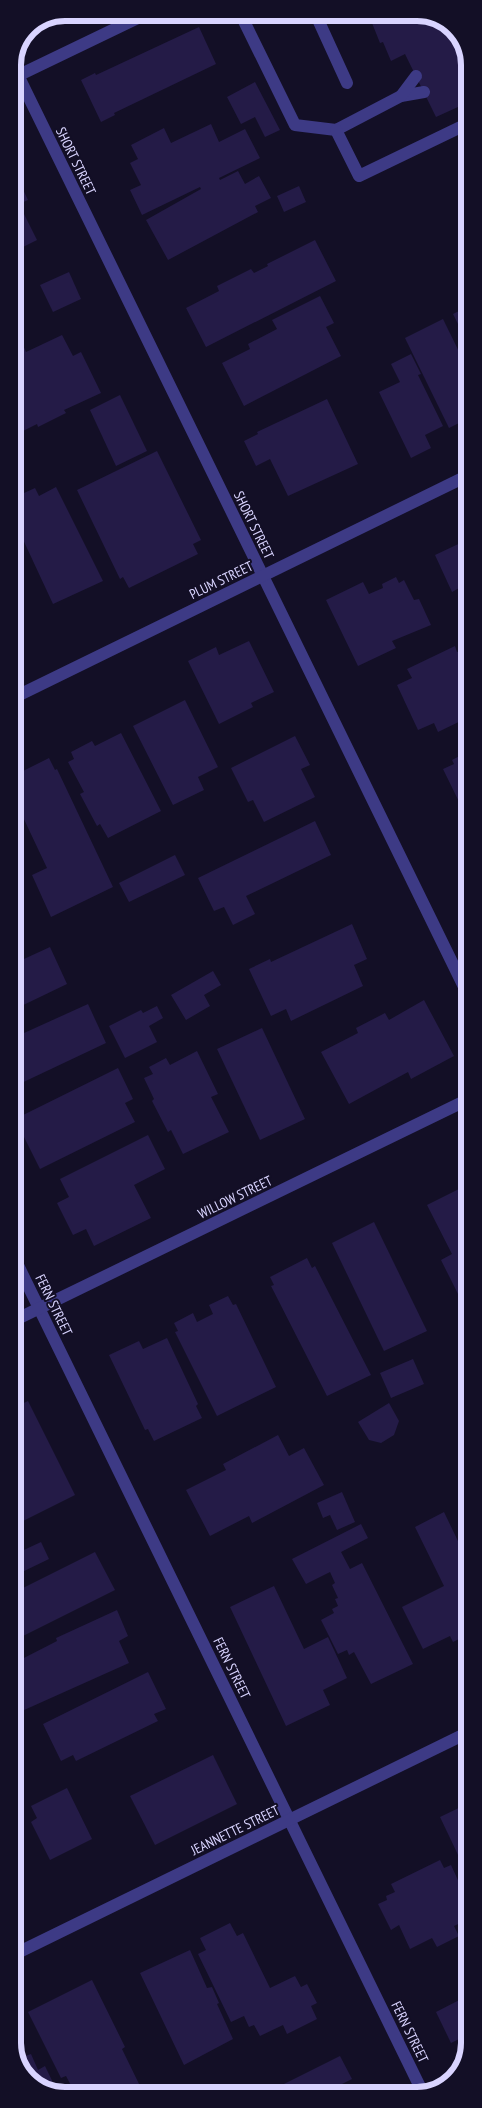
<svg xmlns="http://www.w3.org/2000/svg" width="482" height="2108" viewBox="0 0 482 2108" font-family="'PT Sans Narrow',sans-serif">
<rect width="100%" height="100%" fill="#130f26"/>
<g fill="#241b47">
<path d="M368,13h55l31,15 15,27v47l-33,15 -31,-63 -14,7 -8,-19 -3,1z"/>
<path d="M199,27l17,37 -102,49 1,2 -14,7 -20,-42 14,-7 1,2z"/>
<path d="M255,82l25,48 -15,7 -10,-20 -14,7 -14,-27z"/>
<path d="M211,124l8,18 26,-13 15,29 -41,20 1,2 18,-9 7,13 14,-8 12,22 -16,8 3,6 -90,48 -22,-40 55,-31 -1,-2 -58,28 -12,-25 11,-5 -11,-22 8,-4 -7,-14 33,-17 7,15z"/>
<path d="M13,169l15,31 -9,4 18,36 -24,12z"/>
<path d="M469,178v15l-6,-12z"/>
<path d="M299,186l7,16 -22,10 -7,-16z"/>
<path d="M315,240l21,41 -130,66 -20,-39 33,-17 -2,-5 34,-17 3,4 14,-7 -1,-2z"/>
<path d="M69,272l12,27 -28,13 -13,-27z"/>
<path d="M320,296l14,27 -8,4 15,29 -97,50 -22,-43 28,-14 -2,-5 29,-15 -5,-9z"/>
<path d="M469,306v40l-16,-32z"/>
<path d="M443,319l26,53v46l-20,10 -44,-90z"/>
<path d="M62,335l11,21 8,-4 20,41 -37,17 2,3 -28,14 -1,-3 -24,12v-88l9,-5 4,9z"/>
<path d="M411,354l10,20 -3,1 25,51 -18,9 6,13 -20,10 -32,-66 21,-10 -9,-18z"/>
<path d="M120,395l27,56 -31,15 -26,-56z"/>
<path d="M327,399l31,65 -70,32 -18,-37 -14,7 -12,-25 14,-7 -1,-2z"/>
<path d="M157,451l44,89 -8,4 5,10 -69,34 -6,-11 -3,2 -43,-89z"/>
<path d="M56,487l47,94 -50,23 -40,-86v-20l22,-10 4,8z"/>
<path d="M469,539v64l-8,-16 -9,5 -17,-37z"/>
<path d="M396,577l3,6 5,-3 10,20 5,-1 12,26 -39,16 4,7 -38,18 -32,-66 37,-18 6,12 14,-6 -1,-4z"/>
<path d="M249,641l25,51 -23,11 2,4 -34,17 -31,-63 28,-14 3,8z"/>
<path d="M455,646l2,6 12,-5v70l-31,15 -4,-9 -16,7 -21,-45 15,-7 -5,-9z"/>
<path d="M185,700l33,67 -20,10 6,13 -31,15 -40,-79z"/>
<path d="M121,733l40,78 -53,27 -8,-14 -3,2 -17,-32 4,-2 -16,-30 6,-3 -3,-7 21,-11 3,5z"/>
<path d="M295,736l15,29 -9,4 14,28 -51,25 -11,-22 -5,2 -17,-34z"/>
<path d="M469,751v62l-4,1 -22,-45 11,-5 -2,-4z"/>
<path d="M49,758l6,12 2,-1 56,118 -62,30 -19,-42 15,-7 -34,-72v-20z"/>
<path d="M315,821l16,34 -85,41 9,18 -22,11 -9,-18 -10,4 -16,-33z"/>
<path d="M469,836v29l-11,-24z"/>
<path d="M175,855l10,20 -56,27 -10,-19z"/>
<path d="M352,924l15,35 -13,6 9,21 -72,35 -5,-12 -15,7 -22,-47 21,-10 1,3z"/>
<path d="M50,947l17,37 -54,26v-46z"/>
<path d="M213,971l8,14 -17,10 6,11 -24,14 -15,-25z"/>
<path d="M424,1000l30,56 -43,23 -3,-7 -59,32 -28,-52 37,-19 -2,-5 29,-15 4,7z"/>
<path d="M88,1004l18,39 -93,44v-49z"/>
<path d="M157,1006l6,12 -14,8 8,16 -32,16 -16,-32 32,-16 2,3z"/>
<path d="M262,1028l43,91 -45,21 -43,-91z"/>
<path d="M197,1051l21,43 -7,3 18,35 -46,22 -12,-24 -3,2 -16,-31 2,-2 -10,-21 9,-4 -4,-7 17,-9 4,7z"/>
<path d="M118,1068l15,31 -8,4 10,19 -95,47 -25,-50z"/>
<path d="M148,1135l17,34 -31,16 17,33 -57,28 -8,-17 -13,6 -16,-32 12,-6 -9,-18z"/>
<path d="M469,1184v132l-28,-56 11,-6 -25,-49z"/>
<path d="M374,1222l53,109 -43,20 -52,-108z"/>
<path d="M307,1258l5,10 3,-2 56,109 -44,21 -56,-110 3,-1 -4,-8z"/>
<path d="M228,1296l5,9 3,-1 40,83 -59,29 -42,-84 3,-1 -4,-8 19,-10 4,9 16,-8 -4,-9z"/>
<path d="M167,1338l31,66 -2,2 6,12 -48,23 -6,-12 -3,1 -36,-75 30,-14 4,8z"/>
<path d="M413,1359l11,25 -33,14 -11,-25z"/>
<path d="M28,1401l47,94 -62,31v-118z"/>
<path d="M389,1403l10,18 -5,14 -13,8 -12,-3 -11,-18z"/>
<path d="M278,1435l11,21 15,-8 20,37 -72,38 -3,-7 -39,20 -24,-46 40,-20 -3,-6z"/>
<path d="M342,1492l13,30 -18,8 -7,-15 -7,3 -6,-15z"/>
<path d="M444,1512l25,52v69l-3,-6 -6,3 3,7 -10,5 -3,-6 -27,13 -21,-42 42,-21 -29,-59z"/>
<path d="M361,1524l7,14 -27,14 9,17 12,-6 51,101 -42,20 -17,-32 -5,3 -2,-5 -9,4 -17,-34 13,-7 -2,-4 6,-3 -3,-7 3,-1 -6,-13 3,-2 -5,-11 -24,12 -14,-25z"/>
<path d="M41,1542l8,17 -31,15 -5,-11v-8z"/>
<path d="M95,1552l20,38 -102,51v-48z"/>
<path d="M274,1586l30,63 24,-12 19,41 -24,12 7,15 -44,21 -56,-119z"/>
<path d="M117,1610l11,26 -9,5 10,22 -116,52v-68l7,13 37,-19 -1,-3z"/>
<path d="M148,1672l18,37 -12,5 4,7 -82,40 -3,-6 -12,6 -18,-37z"/>
<path d="M213,1755l24,49 -82,41 -25,-49z"/>
<path d="M67,1788l25,51 -42,21 -19,-38 6,-4 -6,-12z"/>
<path d="M469,1803v75l-29,-61z"/>
<path d="M440,1860l4,8 7,-3 18,39v15l-15,7 5,10 -22,11 -5,-9 -22,11 -11,-24 -8,5 -13,-26 9,-4 -1,-4 9,-4 -4,-8z"/>
<path d="M230,1923l7,13 6,-3 27,55 25,-12 6,11 6,-3 10,19 -6,3 6,13 -30,15 -4,-9 -23,11 -6,-11 -5,2 -5,-11 -13,6 -33,-68 8,-4 -6,-12z"/>
<path d="M190,1950l17,38 5,-1 7,16 -2,1 16,35 -49,26 -44,-92z"/>
<path d="M92,1980l33,67 -3,2 18,37 -18,9h-46l-10,-19 -5,2 -33,-66z"/>
<path d="M469,1995v39l-18,9 -15,-31z"/>
<path d="M16,2038l9,18 6,-2 7,16 7,-4 14,29 -31,-15 -15,-27v-14z"/>
<path d="M340,2056l12,23 -32,16h-58z"/>
<path d="M237,2084l5,11h-28z"/>
</g>
<g fill="none" stroke-linecap="round" stroke-linejoin="round">
<g stroke="#3d3a85" stroke-width="12">
<path d="M240,13l55,112 41,5 65,-34 23,-4"/>
<path d="M315,13l32,70"/>
<path d="M401,96l15,-20"/>
<path d="M336,130l23,46 110,-53"/>
</g>
<g stroke="#3d3a85" stroke-width="12">
<path d="M13,65l456,932"/>
<path d="M13,78l135,-65"/>
<path d="M13,698l456,-223"/>
<path d="M13,1255l411,840"/>
<path d="M13,1321l456,-222"/>
<path d="M13,1955l456,-223"/>
</g>
</g>
<g text-anchor="middle" dominant-baseline="central" stroke-width="4" stroke-linejoin="round" paint-order="stroke">
<g font-size="14" fill="#d9d4ff" stroke="#130f26">
<text transform="translate(76 161) rotate(64)">SHORT STREET</text>
<text transform="translate(254 525) rotate(64)">SHORT STREET</text>
<text transform="translate(221 580) rotate(-26)">PLUM STREET</text>
<text transform="translate(235 1197) rotate(-26)">WILLOW STREET</text>
<text transform="translate(54 1305) rotate(64)">FERN STREET</text>
<text transform="translate(232 1668) rotate(64)">FERN STREET</text>
<text transform="translate(235 1830) rotate(-26)">JEANNETTE STREET</text>
<text transform="translate(410 2032) rotate(64)">FERN STREET</text>
</g>
</g>
<path d="M0 0H482V2108H0ZM65 21H417A44 44 0 0 1 461 65V2043A44 44 0 0 1 417 2087H65A44 44 0 0 1 21 2043V65A44 44 0 0 1 65 21Z" fill="#130f26" fill-rule="evenodd"/>
<path fill="none" stroke="#d9d4ff" stroke-width="6" d="M65 21H417A44 44 0 0 1 461 65V2043A44 44 0 0 1 417 2087H65A44 44 0 0 1 21 2043V65A44 44 0 0 1 65 21Z"/>
</svg>
